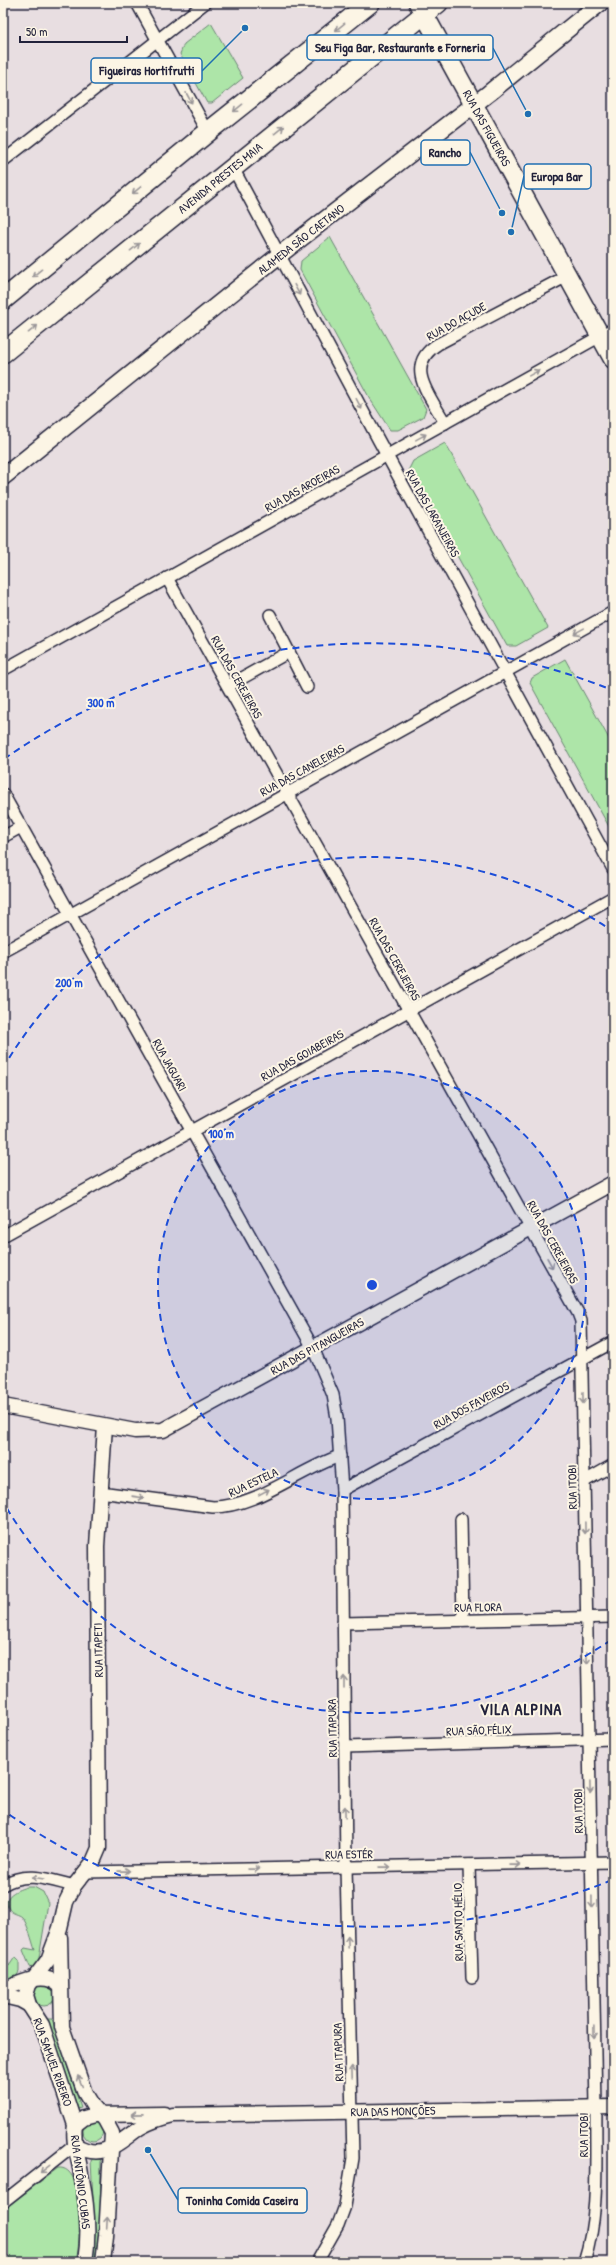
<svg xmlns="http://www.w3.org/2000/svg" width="616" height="2265" viewBox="0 0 616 2265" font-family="'Patrick Hand',sans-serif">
<rect width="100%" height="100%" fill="#e8dee1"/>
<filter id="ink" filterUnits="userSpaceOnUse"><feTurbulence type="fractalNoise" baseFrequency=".025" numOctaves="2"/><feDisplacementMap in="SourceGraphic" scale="8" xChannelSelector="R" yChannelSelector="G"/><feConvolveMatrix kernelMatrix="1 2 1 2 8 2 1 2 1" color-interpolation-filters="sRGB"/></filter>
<g filter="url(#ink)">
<g fill="#ade5a8" stroke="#688472">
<path d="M211,23l32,55 -31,25h-5l-27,-49 4,-10z"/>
<path d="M330,237l96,172 -3,8 -25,13h-8l-20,-31 -70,-129 1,-9z"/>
<path d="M445,443l103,185 -32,18h-9l-98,-177 4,-8z"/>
<path d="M565,659l48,87v88l-83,-151 2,-5z"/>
<path d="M27,1887h7l9,5 5,11 -10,61 -4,5 -4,-2 -7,-17 2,-2 10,2c-3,-9 -7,-26 -13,-33 -3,-3 -10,-3 -13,-8 -9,-13 10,-20 18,-22z"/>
<path d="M3,1952l6,14 6,-9 4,4v11l-5,8h-7l-4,-11z"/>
<circle cx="44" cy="1995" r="11"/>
<path d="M47,2019h5l29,89 -3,1z"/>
<circle cx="93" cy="2131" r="10"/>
<path d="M93,2158h6l2,3 -1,63 -5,38h-3l3,-27 -4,-74z"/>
<path d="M58,2168c29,-3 22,77 18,94h-73v-52z"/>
</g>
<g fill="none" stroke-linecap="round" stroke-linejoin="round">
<defs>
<g id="minor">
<path d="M137,3l71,129"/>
<path d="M3,161l202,-158"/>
<path d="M233,168l146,273 234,428"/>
<path d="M445,423c-14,-26 -43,-57 -7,-79l129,-68"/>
<path d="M167,578l411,735 3,8 15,786c-1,52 4,105 -12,155"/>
<path d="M270,615l37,72"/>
<path d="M3,670l610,-341"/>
<path d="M228,686l61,-34"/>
<path d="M3,794l310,554 20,47 4,23 5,72 4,377 7,291 -8,48 -7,19 -21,37"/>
<path d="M3,837l18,-10"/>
<path d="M3,952l610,-340"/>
<path d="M3,1236l610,-339"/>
<path d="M585,1481l28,-16"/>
<path d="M342,1490l271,-148"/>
<path d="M100,1492l113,15c44,0 85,-37 127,-51"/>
<path d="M461,1519l2,101"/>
<path d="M343,1623l270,-6"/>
<path d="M345,1747l268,-8"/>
<path d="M469,1865l3,113"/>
<path d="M85,1872l528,-10"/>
<path d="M3,1885c23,-15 47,-5 71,1"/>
<path d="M3,2202l72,-57"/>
</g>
<g id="tertiary">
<path d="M3,1406l132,25 28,-1 450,-247"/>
<path d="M60,1937l2,90 23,66 8,13 12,14 7,13 -6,103 -3,26"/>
<path d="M3,1990c16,-7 43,-20 57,-4"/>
<path d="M3,1996l17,4 9,5"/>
<path d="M75,2125l9,-7 11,-3 69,-1"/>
<path d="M75,2145c29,17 43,-3 66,-18 10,-6 20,-9 32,-12l440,-8"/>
<path d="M85,2262c5,-30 2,-59 -4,-88 -2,-16 -9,-32 -6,-49l-33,-100 -13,-20 -3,-10 3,-10 19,-25 12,-32 6,-26 8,-16 19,-24 6,-14 -2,-302 8,-120"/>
</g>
<path id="secondary" d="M3,477l275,-221 211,-163 111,-90"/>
<path id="primary" d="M418,3l195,356"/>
<g id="trunk">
<path d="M3,300l205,-168 162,-129"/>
<path d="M3,353l435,-350"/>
</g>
</defs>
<use href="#minor" stroke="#22223b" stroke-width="14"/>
<use href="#tertiary" stroke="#22223b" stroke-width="17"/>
<use href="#secondary" stroke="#22223b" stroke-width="19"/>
<use href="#primary" stroke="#22223b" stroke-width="21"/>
<use href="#trunk" stroke="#22223b" stroke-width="22"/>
<use href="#minor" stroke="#fcf5e5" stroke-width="11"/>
<use href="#tertiary" stroke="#fcf5e5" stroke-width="14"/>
<use href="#secondary" stroke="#fcf5e5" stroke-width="16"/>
<use href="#primary" stroke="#fcf5e5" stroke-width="18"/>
<use href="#trunk" stroke="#fcf5e5" stroke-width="19"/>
</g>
<defs><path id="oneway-shaft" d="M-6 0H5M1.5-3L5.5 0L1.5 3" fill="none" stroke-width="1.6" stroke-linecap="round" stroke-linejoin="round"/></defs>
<g stroke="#9a9698">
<use href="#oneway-shaft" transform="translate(340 27) rotate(141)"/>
<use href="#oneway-shaft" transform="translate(189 98) rotate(61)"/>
<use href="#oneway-shaft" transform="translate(238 108) rotate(141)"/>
<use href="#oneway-shaft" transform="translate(279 130) rotate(-39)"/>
<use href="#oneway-shaft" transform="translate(137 190) rotate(141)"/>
<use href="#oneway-shaft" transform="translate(135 247) rotate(-39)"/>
<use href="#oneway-shaft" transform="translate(37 273) rotate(141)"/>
<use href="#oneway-shaft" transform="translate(297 290) rotate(62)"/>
<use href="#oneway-shaft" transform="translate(33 329) rotate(-39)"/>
<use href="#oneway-shaft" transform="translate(534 373) rotate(-29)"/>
<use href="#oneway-shaft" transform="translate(359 404) rotate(62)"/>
<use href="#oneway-shaft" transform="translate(421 437) rotate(-29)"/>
<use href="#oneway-shaft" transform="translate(579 631) rotate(151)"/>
<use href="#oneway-shaft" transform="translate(550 1263) rotate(61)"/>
<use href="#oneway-shaft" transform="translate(583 1398) rotate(89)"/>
<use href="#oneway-shaft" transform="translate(264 1492) rotate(-28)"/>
<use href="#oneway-shaft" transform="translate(138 1497) rotate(8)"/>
<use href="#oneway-shaft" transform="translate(585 1528) rotate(89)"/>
<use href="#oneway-shaft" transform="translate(587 1658) rotate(89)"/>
<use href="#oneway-shaft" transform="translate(344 1682) rotate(-90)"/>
<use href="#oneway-shaft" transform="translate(590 1788) rotate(89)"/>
<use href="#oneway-shaft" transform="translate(345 1812) rotate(-91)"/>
<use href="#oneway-shaft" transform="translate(515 1865) rotate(-1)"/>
<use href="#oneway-shaft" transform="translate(385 1867) rotate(-1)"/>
<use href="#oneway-shaft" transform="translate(254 1869) rotate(-1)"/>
<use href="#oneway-shaft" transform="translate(124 1871) rotate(-1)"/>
<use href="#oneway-shaft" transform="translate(38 1878) rotate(-171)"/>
<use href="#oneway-shaft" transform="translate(592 1902) rotate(89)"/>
<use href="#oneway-shaft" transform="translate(348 1942) rotate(-92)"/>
<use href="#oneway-shaft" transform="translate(594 2032) rotate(89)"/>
<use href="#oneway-shaft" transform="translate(352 2072) rotate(-92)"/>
<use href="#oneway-shaft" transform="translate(80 2081) rotate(-113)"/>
<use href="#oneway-shaft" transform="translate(137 2114) rotate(179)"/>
<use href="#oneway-shaft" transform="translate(45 2169) rotate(142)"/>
<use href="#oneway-shaft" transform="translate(107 2223) rotate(-87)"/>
</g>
</g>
<circle cx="372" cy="1285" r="214" fill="#1d4ed8" fill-opacity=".12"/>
<g fill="none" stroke="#1d4ed8" stroke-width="2" stroke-dasharray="7 5">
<circle cx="372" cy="1285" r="214"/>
<path d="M611 1640A428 428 0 0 1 3 1502M3 1068A428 428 0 0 1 611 930"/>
<path d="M612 1880A642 642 0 0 1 4 1811M4 759A642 642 0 0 1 612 690"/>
</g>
<g text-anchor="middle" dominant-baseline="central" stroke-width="4" stroke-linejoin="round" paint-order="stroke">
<g font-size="12" fill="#22223b" stroke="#fcf5e5">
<text transform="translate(487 128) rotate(61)">RUA DAS FIGUEIRAS</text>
<text transform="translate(220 178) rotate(-39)">AVENIDA PRESTES MAIA</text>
<text transform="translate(301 239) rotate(-38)">ALAMEDA SÃO CAETANO</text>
<text transform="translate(456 321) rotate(-29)">RUA DO AÇUDE</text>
<text transform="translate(302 488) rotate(-29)">RUA DAS AROEIRAS</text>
<text transform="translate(433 513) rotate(61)">RUA DAS LARANJEIRAS</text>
<text transform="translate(237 677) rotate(61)">RUA DAS CEREJEIRAS</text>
<text transform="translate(302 770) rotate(-29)">RUA DAS CANELEIRAS</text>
<text transform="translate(395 959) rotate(61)">RUA DAS CEREJEIRAS</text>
<text transform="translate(302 1055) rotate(-29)">RUA DAS GOIABEIRAS</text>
<text transform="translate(170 1065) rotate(61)">RUA JAGUARI</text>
<text transform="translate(553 1242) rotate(61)">RUA DAS CEREJEIRAS</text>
<text transform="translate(317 1346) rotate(-29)">RUA DAS PITANGUEIRAS</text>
<text transform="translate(471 1405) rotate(-29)">RUA DOS FAVEIROS</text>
<text transform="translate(253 1482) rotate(-25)">RUA ESTELA</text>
<text transform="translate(572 1487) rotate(-91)">RUA ITOBI</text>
<text transform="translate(478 1607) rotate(-1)">RUA FLORA</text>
<text transform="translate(98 1650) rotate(-91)">RUA ITAPETI</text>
<text transform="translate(332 1728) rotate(-91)">RUA ITAPURA</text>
<text transform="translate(479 1730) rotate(-2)">RUA SÃO FÉLIX</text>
<text transform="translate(578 1811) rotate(-91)">RUA ITOBI</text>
<text transform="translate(349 1854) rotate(-1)">RUA ESTÉR</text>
<text transform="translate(458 1922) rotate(-91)">RUA SANTO HÉLIO</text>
<text transform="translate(338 2052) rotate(-92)">RUA ITAPURA</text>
<text transform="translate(53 2062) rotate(70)">RUA SAMUEL RIBEIRO</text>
<text transform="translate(393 2111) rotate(-1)">RUA DAS MONÇÕES</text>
<text transform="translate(583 2135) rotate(-90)">RUA ITOBI</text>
<text transform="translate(81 2182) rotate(83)">RUA ANTÔNIO CUBAS</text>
</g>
<g font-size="16" font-weight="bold" letter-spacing="1" fill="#22223b" stroke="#fcf5e5">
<text x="521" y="1709">VILA ALPINA</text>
</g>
</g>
<circle cx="372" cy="1285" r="6" fill="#1d4ed8" stroke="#fcf5e5" stroke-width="2"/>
<g font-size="12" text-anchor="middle" font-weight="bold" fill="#1d4ed8" stroke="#fcf5e5" stroke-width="4" stroke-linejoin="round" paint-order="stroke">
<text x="101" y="707">300 m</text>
<text x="69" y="987">200 m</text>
<text x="221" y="1138">100 m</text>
</g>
<path fill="none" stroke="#1f6fb2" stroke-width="1.5" d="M528 114L493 48M245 28L202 71M502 213L470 152M511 232L524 176M148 2150L178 2200"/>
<g fill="#1f6fb2" stroke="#fcf5e5" stroke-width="1.5">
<circle cx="528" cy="114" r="4"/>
<circle cx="245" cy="28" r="4"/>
<circle cx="502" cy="213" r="4"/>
<circle cx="511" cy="232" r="4"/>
<circle cx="148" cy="2150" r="4"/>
</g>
<g fill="#fcf5e5" stroke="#1f6fb2" stroke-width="1.5">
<rect x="307" y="35" width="186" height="25" rx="4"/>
<rect x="91" y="58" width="111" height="25" rx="4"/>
<rect x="421" y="140" width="49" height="25" rx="4"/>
<rect x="524" y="164" width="67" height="25" rx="4"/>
<rect x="178" y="2188" width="129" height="25" rx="4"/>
</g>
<g font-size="13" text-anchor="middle" font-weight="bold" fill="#22223b">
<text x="400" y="52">Seu Figa Bar, Restaurante e Forneria</text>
<text x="147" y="75">Figueiras Hortifrutti</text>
<text x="445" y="157">Rancho</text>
<text x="557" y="181">Europa Bar</text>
<text x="242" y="2205">Toninha Comida Caseira</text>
</g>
<rect width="616" height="2265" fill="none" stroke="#fcf5e5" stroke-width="16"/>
<rect x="8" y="8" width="600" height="2249" fill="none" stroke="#22223b" stroke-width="1.5" filter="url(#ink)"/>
<path d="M20 36v6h107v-6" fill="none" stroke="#22223b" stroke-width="2"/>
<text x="26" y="36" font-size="12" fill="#22223b" stroke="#fcf5e5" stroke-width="3" paint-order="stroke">50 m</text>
</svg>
